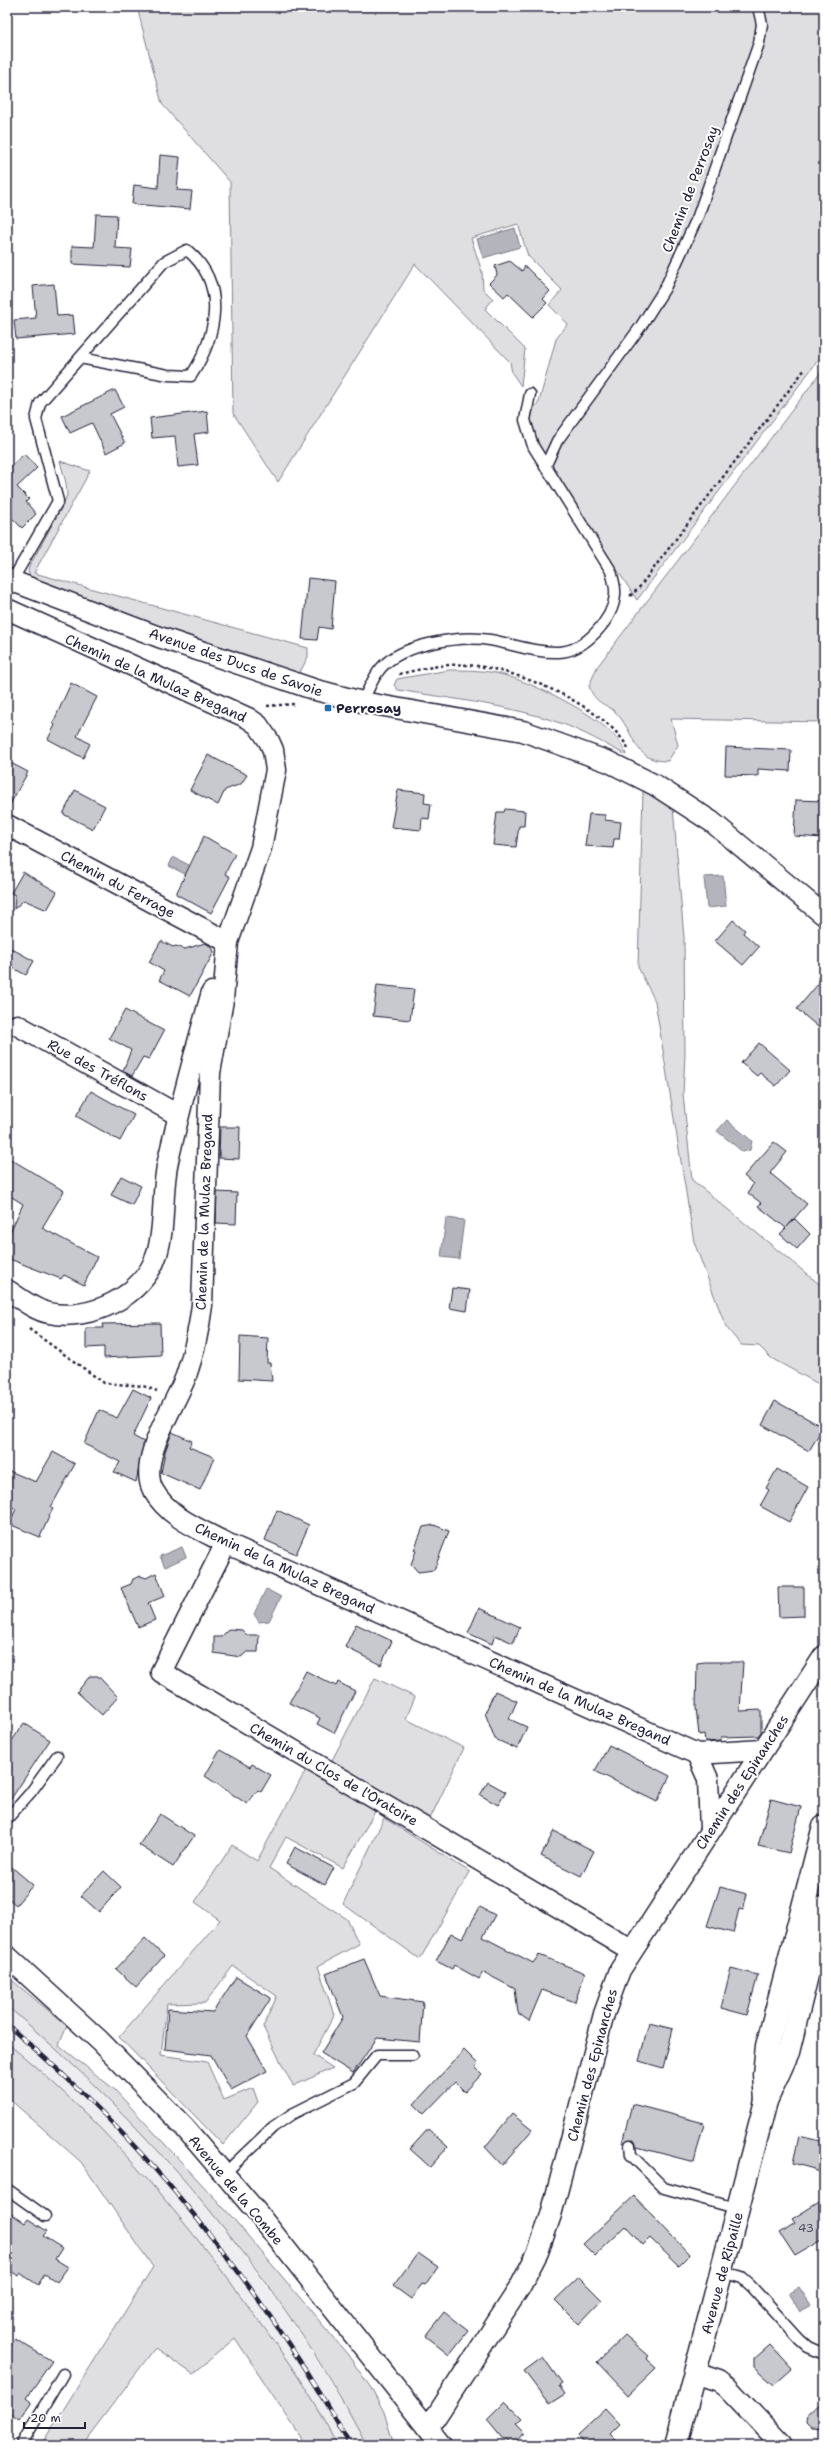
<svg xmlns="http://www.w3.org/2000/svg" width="831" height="2452" viewBox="0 0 831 2452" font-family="'Shantell Sans',sans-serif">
<rect width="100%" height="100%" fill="#fff"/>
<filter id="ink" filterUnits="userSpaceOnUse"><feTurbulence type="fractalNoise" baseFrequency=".025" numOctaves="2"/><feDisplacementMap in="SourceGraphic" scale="8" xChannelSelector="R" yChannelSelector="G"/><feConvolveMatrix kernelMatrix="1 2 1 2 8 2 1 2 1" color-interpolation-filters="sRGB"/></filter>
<g filter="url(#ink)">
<path fill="#eeeef1" d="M7,2006l39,33 98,95 76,88 69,95 62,97 16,31h-29l-69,-111 -243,-276 -19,-15z"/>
<g fill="#dfdfe2" stroke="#80808e">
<path d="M137,7h687v350l-2,-2 -185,245 -81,-123 -15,-28 -9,-19 -1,-11 3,-11 5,-6 17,-63 12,-15 -19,-19 13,-15 -34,-34 -10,-32 -47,14 11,34 1,17 10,10 -8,10 40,40 -4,37 -9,-13 -2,-11 -95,-98 -137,218 -45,-69 -3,-231 -68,-78z"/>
<path d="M824,368v354l-153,-3 7,26 -10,16c-33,1 -32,-24 -49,-45 -11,-14 -23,-9 -30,-30l8,-19z"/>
<path d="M60,461l30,10 -56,102 274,75v9l-9,17 -133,-45 -135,-50 -3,-8 1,-4 34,-62 4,-10 -1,-12z"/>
<path d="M449,670c18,0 37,0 55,5 31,9 115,47 122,80 -21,-11 -42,-23 -63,-31 -52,-19 -111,-25 -165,-34l-4,-5 3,-6z"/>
<path d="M643,791l30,16 11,131 1,116 -2,40 9,86 132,108v99l-53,-29 -12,-12 -18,-1 -15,-18 -32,-85 -39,-241 -17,-34z"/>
<path d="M375,1678l40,19 -9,22 58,29 -35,73 -98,-59z"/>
<path d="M307,1768l70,40 -34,60 -57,-31 -17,31 78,51 12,25 -41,22 16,49 -21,40 20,13 -40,18 -30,-59 14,-31 -44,-30 -28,37 -38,1 -6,51 46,7 17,38 29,-12 5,14 -35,43 -104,-108 101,-117 -25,-18 37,-57 25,16z"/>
<path d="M384,1818l86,54 -50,87 -77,-55z"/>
<path d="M7,1976l60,50 -8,19 56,45 117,127 116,138 25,36 11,21 10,33h-27c-89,-169 -215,-316 -360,-439z"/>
<path d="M7,2043c88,71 163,158 230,248 37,49 73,100 101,154h-32l-71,-107 -42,36 -38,-26 -73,97h-41l112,-178 -72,-105 -74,-65z"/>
</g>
<g fill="#b4b4bc" stroke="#7a7a88">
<path d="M515,228l5,19 -37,11 -6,-19z"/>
<path d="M173,857l22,11 -4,9 -22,-11z"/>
<path d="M723,876l3,30 -19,2 -3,-31z"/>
<path d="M727,1120l25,21 -2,9 -7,2 -26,-21z"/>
<path d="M446,1218l18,2 -5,39 -18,-2z"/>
<path d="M182,1547l4,10 -21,10 -5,-11z"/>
<path d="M266,1589l15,8 -12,24 -10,1 -5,-8z"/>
<path d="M799,2287l12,18 -11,6 -11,-18z"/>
</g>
<g fill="#c8c8cf" stroke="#22223b">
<path d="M160,155l20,2 -3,33 15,1 -2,18 -58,-5 2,-19 24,3z"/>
<path d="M96,214l21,1 -2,33 17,1 -2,18 -58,-3v-18l22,1z"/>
<path d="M510,261l12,10 3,-5 25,25 -7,8 4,4 -14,14 -25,-24 -4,4 -15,-14 8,-8 -2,-9z"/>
<path d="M54,284l3,32 16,-1 2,19 -59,5 -2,-19 22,-2 -3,-32z"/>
<path d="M115,390l9,17 -14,7 15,29 -19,10 -14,-30 -22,10 -8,-17z"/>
<path d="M207,411l2,21 -15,2 4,31 -20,2 -3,-31 -23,2 -2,-20z"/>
<path d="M24,454l13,14 -20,19 12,12 -3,3 10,12 -14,14 -15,-15v-43z"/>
<path d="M308,578l27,3 -4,48 -12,-2 -2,13 -15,-1z"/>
<path d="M71,683l26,14 -20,39 13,8 -7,14 -35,-19 7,-14 -2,-2z"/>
<path d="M726,747l65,3 -1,21 -32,-2v7l-33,-1z"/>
<path d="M208,755l39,20 -6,9 -16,6 -7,15 -28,-15z"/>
<path d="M7,761l21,11 -21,38z"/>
<path d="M75,790l30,16 -12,23 -30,-15z"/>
<path d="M398,790l27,3 -1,10 7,1 -2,15 -7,-1 -1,12 -30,-3z"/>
<path d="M796,800l28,1 -2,37 -28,-2z"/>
<path d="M505,809l20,2 -1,15h-5l-3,21 -23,-2 4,-33h7z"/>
<path d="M589,814l16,1v5l16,2 -2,17h-5l-1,9 -28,-2z"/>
<path d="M204,836l31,18 -10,20 5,3 -19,36 -35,-19z"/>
<path d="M23,872l34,20 -10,18 -23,-10 -10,9 1,-14 -4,-2z"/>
<path d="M733,920l12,10 -2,3 16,14 -16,18 -28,-24z"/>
<path d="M161,941l12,6 3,-1 9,3 20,-6 7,4 2,5 -24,44 -31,-16 5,-9 -15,-9z"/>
<path d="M7,946l27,15 -8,14 -19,-10z"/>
<path d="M824,977v55l-27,-23z"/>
<path d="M377,985l37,4 -4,31 -37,-4z"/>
<path d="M125,1010l39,21 -15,28 -6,-2 -11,19 -9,-5 8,-21 -22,-12z"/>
<path d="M759,1043l31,27 -14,16 -16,-13 -3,3 -16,-13z"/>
<path d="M91,1091l43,24 -14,26 -44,-25z"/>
<path d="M220,1127h20l-1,32 -20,-1z"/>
<path d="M774,1142l13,10 -17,21 37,31 -20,23 8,-8 15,15 -13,15 -17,-15 6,-6 -28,-22 3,-3 -13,-10 5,-9 -9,-8z"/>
<path d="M7,1157l57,34 -22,37 55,29 -13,28 -20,-10 -3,4 -54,-21v-19l16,-35 -16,-10z"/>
<path d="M121,1176l20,10 -9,19 -21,-10z"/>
<path d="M217,1192l20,1 -1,31 -20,-1z"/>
<path d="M452,1288l18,2 -3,21 -18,-3z"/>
<path d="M160,1323l1,32 -57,3v-11l-18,1v-20h17l-1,-4z"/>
<path d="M240,1336l28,2 -1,25h3l2,18 -33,-2z"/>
<path d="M133,1389l18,9 -18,38 11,6 -8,40 -22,-10 6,-10 -36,-18 15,-34 18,8z"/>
<path d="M775,1401l48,26 -14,24 -47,-26z"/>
<path d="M172,1432l20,9 -3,6 25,10 -14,33 -39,-17 4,-21z"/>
<path d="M53,1452l22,12 -24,43 2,1 -13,29 -31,-13 7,-15 -9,-4v-35l29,12z"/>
<path d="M777,1469l31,18 -19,35 -29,-16 9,-16 -3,-2z"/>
<path d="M277,1510l32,15 -13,29 -31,-14z"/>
<path d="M434,1525l15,6 -15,39 -16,2 -7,-8 5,-13 -2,-1 9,-23z"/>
<path d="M156,1573l9,23 -17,7 7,17 -17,7 -17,-39 10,-4 2,-5 8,-3 5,2z"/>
<path d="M778,1587h26v29l-25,1z"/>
<path d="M479,1608l41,19 -7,16 -18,-8 -3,9 -24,-11z"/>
<path d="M356,1624l36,17 -11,24 -36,-18z"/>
<path d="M229,1629l13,1 5,5h12l-1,17h-11l-6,5 -27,-4v-16h7z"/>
<path d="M705,1662h38l-3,49 21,-1v22l-3,4 -37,1v4l-16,1 -1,-8 -5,1 -3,-27 1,-45z"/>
<path d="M306,1671l30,15 2,-4 17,9 -21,42 -17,-9 3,-6 -31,-15z"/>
<path d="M90,1676h8l20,21 -16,18 -25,-23z"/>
<path d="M495,1691l22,10 -8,18 18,8 -10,22 -22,-10 -10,-26z"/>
<path d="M24,1723l26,17 -43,65v-57z"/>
<path d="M609,1745l61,31 -13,26 -62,-31z"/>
<path d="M220,1750l30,17 2,-3 19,11 -10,17 -3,-2 -11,14 -42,-28z"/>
<path d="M488,1782l18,10 -8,13 -18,-10z"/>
<path d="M771,1799l30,8 -12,46 -31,-7z"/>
<path d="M160,1814l34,22 -21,31 -34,-22z"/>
<path d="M554,1831l40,20 -13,25 -40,-20z"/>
<path d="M295,1847l39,21 -9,17 -39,-21z"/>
<path d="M7,1863l26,22 -17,20 -9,-8z"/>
<path d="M104,1871l17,16 -22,25 -18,-16z"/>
<path d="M720,1887l27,7 -4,16 -4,-1 -6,24 -26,-7z"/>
<path d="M480,1907l15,8 -12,22 50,26 6,-8 46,18 -10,29 -33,-12 -13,31 -11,-8 -3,-24 -32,-17 -4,7 -25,-14 -2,4 -16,-8 15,-28 11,6z"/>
<path d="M145,1938l19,18 -28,31 -20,-18z"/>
<path d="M364,1959l16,37 43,6 -3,40 -43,-4 -24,35 -32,-20 22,-36 -17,-43z"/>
<path d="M731,1968l27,7 -11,40 -26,-7z"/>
<path d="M236,1977l35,21 -24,38 20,35 -36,19 -20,-35 -46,-6 3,-40 45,3z"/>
<path d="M649,2023l24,6 -10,39 -24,-7z"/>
<path d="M464,2050l14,14 -3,3 7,7 -17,18 -10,-10 -31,32 -10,-10z"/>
<path d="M632,2104l72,19 -10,39 -57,-15 -5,-8 -10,4z"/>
<path d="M512,2114l20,16 -30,35 -17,-18z"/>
<path d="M428,2129l20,18 -18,20 -20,-18z"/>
<path d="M799,2136l25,6v30l-31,-9z"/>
<path d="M634,2196l56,59 -11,11 -29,-28 -7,7 -17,-19 -31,30 -12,-12z"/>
<path d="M824,2199v40l-29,17 -15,-23 15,-10 -3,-4z"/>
<path d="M7,2211l18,12 3,-4 19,12 -4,5 19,12 -7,11 13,8 -11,15 -12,-8 -7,11 -18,-12 -2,3 -11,-8z"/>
<path d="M418,2253l20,14 -13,18 -3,-1 -11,15 -18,-13z"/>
<path d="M579,2277l23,23 -23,24 -24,-24z"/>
<path d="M444,2312l24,19 -19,24 -24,-19z"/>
<path d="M625,2335l24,21 -3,3 10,9 -28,27 -31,-33z"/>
<path d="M15,2339l37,22 -25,36 5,4 -13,19 -12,-8v-60z"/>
<path d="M770,2345l22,24 -18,16 -20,-18v-8z"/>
<path d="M543,2357l19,27 -3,2 6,8 -16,10 -25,-33z"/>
<path d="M505,2402l17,17 -6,5 9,9 -14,12 -9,-7 -15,-18z"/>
<path d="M824,2402v29l-12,-1 -5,-5 1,-8z"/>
<path d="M605,2409l14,15 -10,10 11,11h-34l-9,-10z"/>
</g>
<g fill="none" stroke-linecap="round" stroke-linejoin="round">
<defs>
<g id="lane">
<path d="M545,467l12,-26 84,-115 24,-38 33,-72 61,-173 3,-19 -4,-17"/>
<path d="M12,581l46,-80 -22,-82 4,-16 124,-141 23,-12c41,34 30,86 4,126l-23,-1 -88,-17"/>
<path d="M362,702c6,-11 11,-25 19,-34 21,-24 79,-33 109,-28 23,4 45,13 69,12 25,-1 54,-32 56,-57 1,-8 -2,-16 -4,-24l-78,-125 -8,-26 5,-26"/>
<path d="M7,1819l24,-27 26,-36"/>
<path d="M630,2145l1,10 33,33 75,21"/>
<path d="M225,2173l48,-46 19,-13 62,-31 23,-28h36"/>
<path d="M7,2189l38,27"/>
<path d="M722,2272l20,6 9,8 49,54 8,7 16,7"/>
<path d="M21,2445l42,-71"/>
</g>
<g id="street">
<path d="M7,579l152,58 157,53 46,12 161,29 86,31 46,23 57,37 112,93"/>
<path d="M7,609l241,109 10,7 11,16 4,9 3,20 -15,78 -33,94 -5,58 -13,73 -8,232c-3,24 -8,48 -16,71 -11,30 -49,84 -33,114 15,27 46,39 73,53l471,211 65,-4"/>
<path d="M7,825l221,117"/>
<path d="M17,1025l161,90"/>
<path d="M7,1290c13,8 27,20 42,23 41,9 95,-17 108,-59 9,-30 4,-62 11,-93 13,-57 28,-113 44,-169"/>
<path d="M226,1543l-65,129 470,278"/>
<path d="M697,1754l11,25 2,51"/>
<path d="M7,1956l93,85 85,87 70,82 186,235"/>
<path d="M695,2373l24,8 9,7 54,57"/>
<path d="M426,2426l11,-11 83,-128 18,-35 13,-37 53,-201 16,-44 204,-314"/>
</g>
<g id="secondary">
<path d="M766,2101l-2,-27 3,-28 57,-220"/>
<path d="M676,2445l90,-344 22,-49 36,-145"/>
</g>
</defs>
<use href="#lane" stroke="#22223b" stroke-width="13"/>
<use href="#street" stroke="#22223b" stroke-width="23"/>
<use href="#secondary" stroke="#22223b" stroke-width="25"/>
<g stroke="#22223b" stroke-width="2.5" stroke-dasharray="3 3" stroke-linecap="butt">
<path d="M630,596l8,-7 167,-220"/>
<path d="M399,674c23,-5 46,-11 69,-9 47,3 137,41 160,83"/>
<path d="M267,706l27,-2"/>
<path d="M29,1329l75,54 39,3 14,5"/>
</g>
<use href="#lane" stroke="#fff" stroke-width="10"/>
<use href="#street" stroke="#fff" stroke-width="20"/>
<use href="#secondary" stroke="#fff" stroke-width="22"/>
<defs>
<path id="rail" d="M7,2025c139,116 255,262 343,420"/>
</defs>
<use href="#rail" stroke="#22223b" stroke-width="4.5"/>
<use href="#rail" stroke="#fff" stroke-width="3" stroke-dasharray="9" stroke-linecap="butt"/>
</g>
</g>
<rect fill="#1f6fb2" stroke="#fff" stroke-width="1.5" x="324" y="704" width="8" height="8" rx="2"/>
<g text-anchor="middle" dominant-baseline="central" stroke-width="4" stroke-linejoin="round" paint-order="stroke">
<g font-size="12" fill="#4c4c60">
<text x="806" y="2228">43</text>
</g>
<g font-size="14" fill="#22223b" stroke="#fff">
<text transform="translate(690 189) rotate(-69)">Chemin de Perrosay</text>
<text transform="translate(236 662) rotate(19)">Avenue des Ducs de Savoie</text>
<text transform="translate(156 678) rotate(24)">Chemin de la Mulaz Bregand</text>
<text transform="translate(118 884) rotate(28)">Chemin du Ferrage</text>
<text transform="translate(98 1070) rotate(29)">Rue des Tréflons</text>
<text transform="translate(204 1212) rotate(-88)">Chemin de la Mulaz Bregand</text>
<text transform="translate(285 1568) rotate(25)">Chemin de la Mulaz Bregand</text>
<text transform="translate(580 1701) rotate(24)">Chemin de la Mulaz Bregand</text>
<text transform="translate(334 1774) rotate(30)">Chemin du Clos de l'Oratoire</text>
<text transform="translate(742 1782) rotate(-57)">Chemin des Epinanches</text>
<text transform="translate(592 2065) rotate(-75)">Chemin des Epinanches</text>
<text transform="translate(236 2190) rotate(50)">Avenue de la Combe</text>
<text transform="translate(722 2273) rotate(-75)">Avenue de Ripaille</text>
</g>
<g font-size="14" font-weight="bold" fill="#22223b" stroke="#fff" text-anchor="start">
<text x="336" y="708">Perrosay</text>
</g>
</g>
<rect width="831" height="2452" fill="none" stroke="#fff" stroke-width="24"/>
<rect x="12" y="12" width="807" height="2428" fill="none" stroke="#22223b" stroke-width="1.5" filter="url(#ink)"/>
<path d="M24 2422v6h61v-6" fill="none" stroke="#22223b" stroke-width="2"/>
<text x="30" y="2422" font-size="12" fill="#22223b" stroke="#ffffff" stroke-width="3" paint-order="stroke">20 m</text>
</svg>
